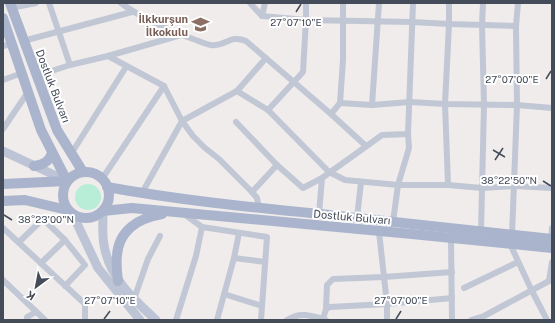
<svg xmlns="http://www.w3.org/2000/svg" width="555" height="323" viewBox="0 0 555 323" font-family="'Public Sans',sans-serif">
<rect width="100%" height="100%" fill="#efeceb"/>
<circle fill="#b8eed8" cx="88" cy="197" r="13"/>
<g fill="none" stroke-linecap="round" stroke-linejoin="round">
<g stroke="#c1c7d4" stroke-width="6">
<path d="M49,3l21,62"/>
<path d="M121,3c21,16 48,27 72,36 6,2 12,5 18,6 14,2 19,-11 35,-4l85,73 35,32"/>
<path d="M250,3l12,13 44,4 106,2 37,2 67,2"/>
<path d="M11,8l25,-5"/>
<path d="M262,16l3,-13"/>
<path d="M23,41l109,-29"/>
<path d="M3,46l8,-2"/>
<path d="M108,56l56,30 18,35 11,15 12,12 14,11 33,33 5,6 2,10"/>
<path d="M36,76l34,-11 38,-9 73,-21"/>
<path d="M3,80l19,-7"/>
<path d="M237,91l31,19 61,62 16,8 53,5h50l34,3 32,-2 38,2"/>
<path d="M340,103l3,-43v-57"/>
<path d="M372,105l7,-102"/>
<path d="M268,110l35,-38 3,-52v-17"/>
<path d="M331,114l9,-11 32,2 38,-3 35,2 72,1 35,3"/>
<path d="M236,122l41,43 26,23 19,-10 60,-43 26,-1 5,-131"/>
<path d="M3,129l25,-37"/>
<path d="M71,154l55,-87"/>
<path d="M102,179l62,-93"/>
<path d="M448,185l-3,-81 4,-80v-21"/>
<path d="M252,192l25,-27"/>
<path d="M142,193l40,-72 55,-30 29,-33"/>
<path d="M184,214l18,13 65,10 -6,83"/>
<path d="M319,214l3,-36"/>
<path d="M357,218l4,-36"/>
<path d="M393,222l5,-37 11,-37 -1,-14"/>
<path d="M3,228l82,76v16"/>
<path d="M481,231l3,-126 -2,-80 1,-22"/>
<path d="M379,232l8,72v16"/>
<path d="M512,235l5,-130 -1,-79 2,-23"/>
<path d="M451,239l1,81"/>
<path d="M551,239l1,-11"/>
<path d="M19,242l24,-23 22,21 20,25 -20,21"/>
<path d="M510,244l22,47 15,29"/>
<path d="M234,258l31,4"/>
<path d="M41,263l24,-23"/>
<path d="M3,280l42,40"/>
<path d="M549,281l3,-19"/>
<path d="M464,288l54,-26"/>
<path d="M224,294l38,12"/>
<path d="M134,299l14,-40 12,-23"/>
<path d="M326,309l1,-24 6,-6 51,-2 68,-5"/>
<path d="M323,319l3,-10 4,-2 57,-3 65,-6"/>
<path d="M27,320v-3l9,-5"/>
<path d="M176,320l20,-64 6,-29"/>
<path d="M217,320l17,-62 5,-25"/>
<path d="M287,320c13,-9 26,-4 39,0"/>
<path d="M471,320l13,-4 65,-35h3"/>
</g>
<g stroke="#bdc4d5" stroke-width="9">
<path d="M3,151l64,30"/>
<path d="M103,211c0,11 -1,24 1,34 5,32 29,54 52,75"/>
<path d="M73,215l25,53 42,52"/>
</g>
<g stroke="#aab4cc" stroke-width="10">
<path d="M10,3l47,127 26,42"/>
<path d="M3,18l38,112 26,51 -64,3"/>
<path d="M34,166c9,-1 15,-4 18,-13"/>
<circle cx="86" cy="195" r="23"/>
<path d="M107,187c71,13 142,20 213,27 78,8 155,17 232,25"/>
<path d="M3,201l22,-1 42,10"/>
<path d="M103,211l29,-3 280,26 140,14"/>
<path d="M118,281c-1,-8 -2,-17 -1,-26 2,-25 22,-37 45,-41"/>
</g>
</g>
<path fill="none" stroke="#444b59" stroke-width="1.5" d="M296,12l5,-8M546,79l5,-8M493,150l12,7M495,160l8,-12M543,181l8,5M4,215l8,5M104,319l6,-8M396,319l5,-8"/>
<defs>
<symbol id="school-bare" viewBox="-9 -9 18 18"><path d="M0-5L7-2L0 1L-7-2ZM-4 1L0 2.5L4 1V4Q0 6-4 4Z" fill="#8d6e63" stroke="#fff" stroke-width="2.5" paint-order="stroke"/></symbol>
</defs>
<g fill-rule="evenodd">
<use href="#school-bare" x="188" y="12" width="25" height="25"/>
</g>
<g text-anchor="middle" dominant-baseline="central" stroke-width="4" stroke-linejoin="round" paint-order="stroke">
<g font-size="11" font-weight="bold" fill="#785e54" stroke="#fff" text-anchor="end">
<text x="188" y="19">İlkkurşun<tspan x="188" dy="13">İlkokulu</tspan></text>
</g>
<g font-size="11" fill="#444b59" stroke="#fff">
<text transform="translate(53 86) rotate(69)">Dostluk Bulvarı</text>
<text transform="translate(352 217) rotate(5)">Dostluk Bulvarı</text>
</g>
</g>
<g font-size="10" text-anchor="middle" fill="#444b59" stroke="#fff" stroke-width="4" stroke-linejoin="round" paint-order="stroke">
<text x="296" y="26">27°07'10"E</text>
<text x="512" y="83">27°07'00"E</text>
<text x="509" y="184">38°22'50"N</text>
<text x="46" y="223">38°23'00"N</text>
<text x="110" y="304">27°07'10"E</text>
<text x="401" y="304">27°07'00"E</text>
</g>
<rect width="555" height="323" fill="none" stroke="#444b59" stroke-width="8"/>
<g transform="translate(36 287) rotate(212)" stroke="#ffffff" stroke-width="3" paint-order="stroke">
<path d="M0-3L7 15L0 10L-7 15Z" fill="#444b59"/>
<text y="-6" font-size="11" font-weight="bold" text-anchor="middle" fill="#444b59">K</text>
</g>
</svg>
